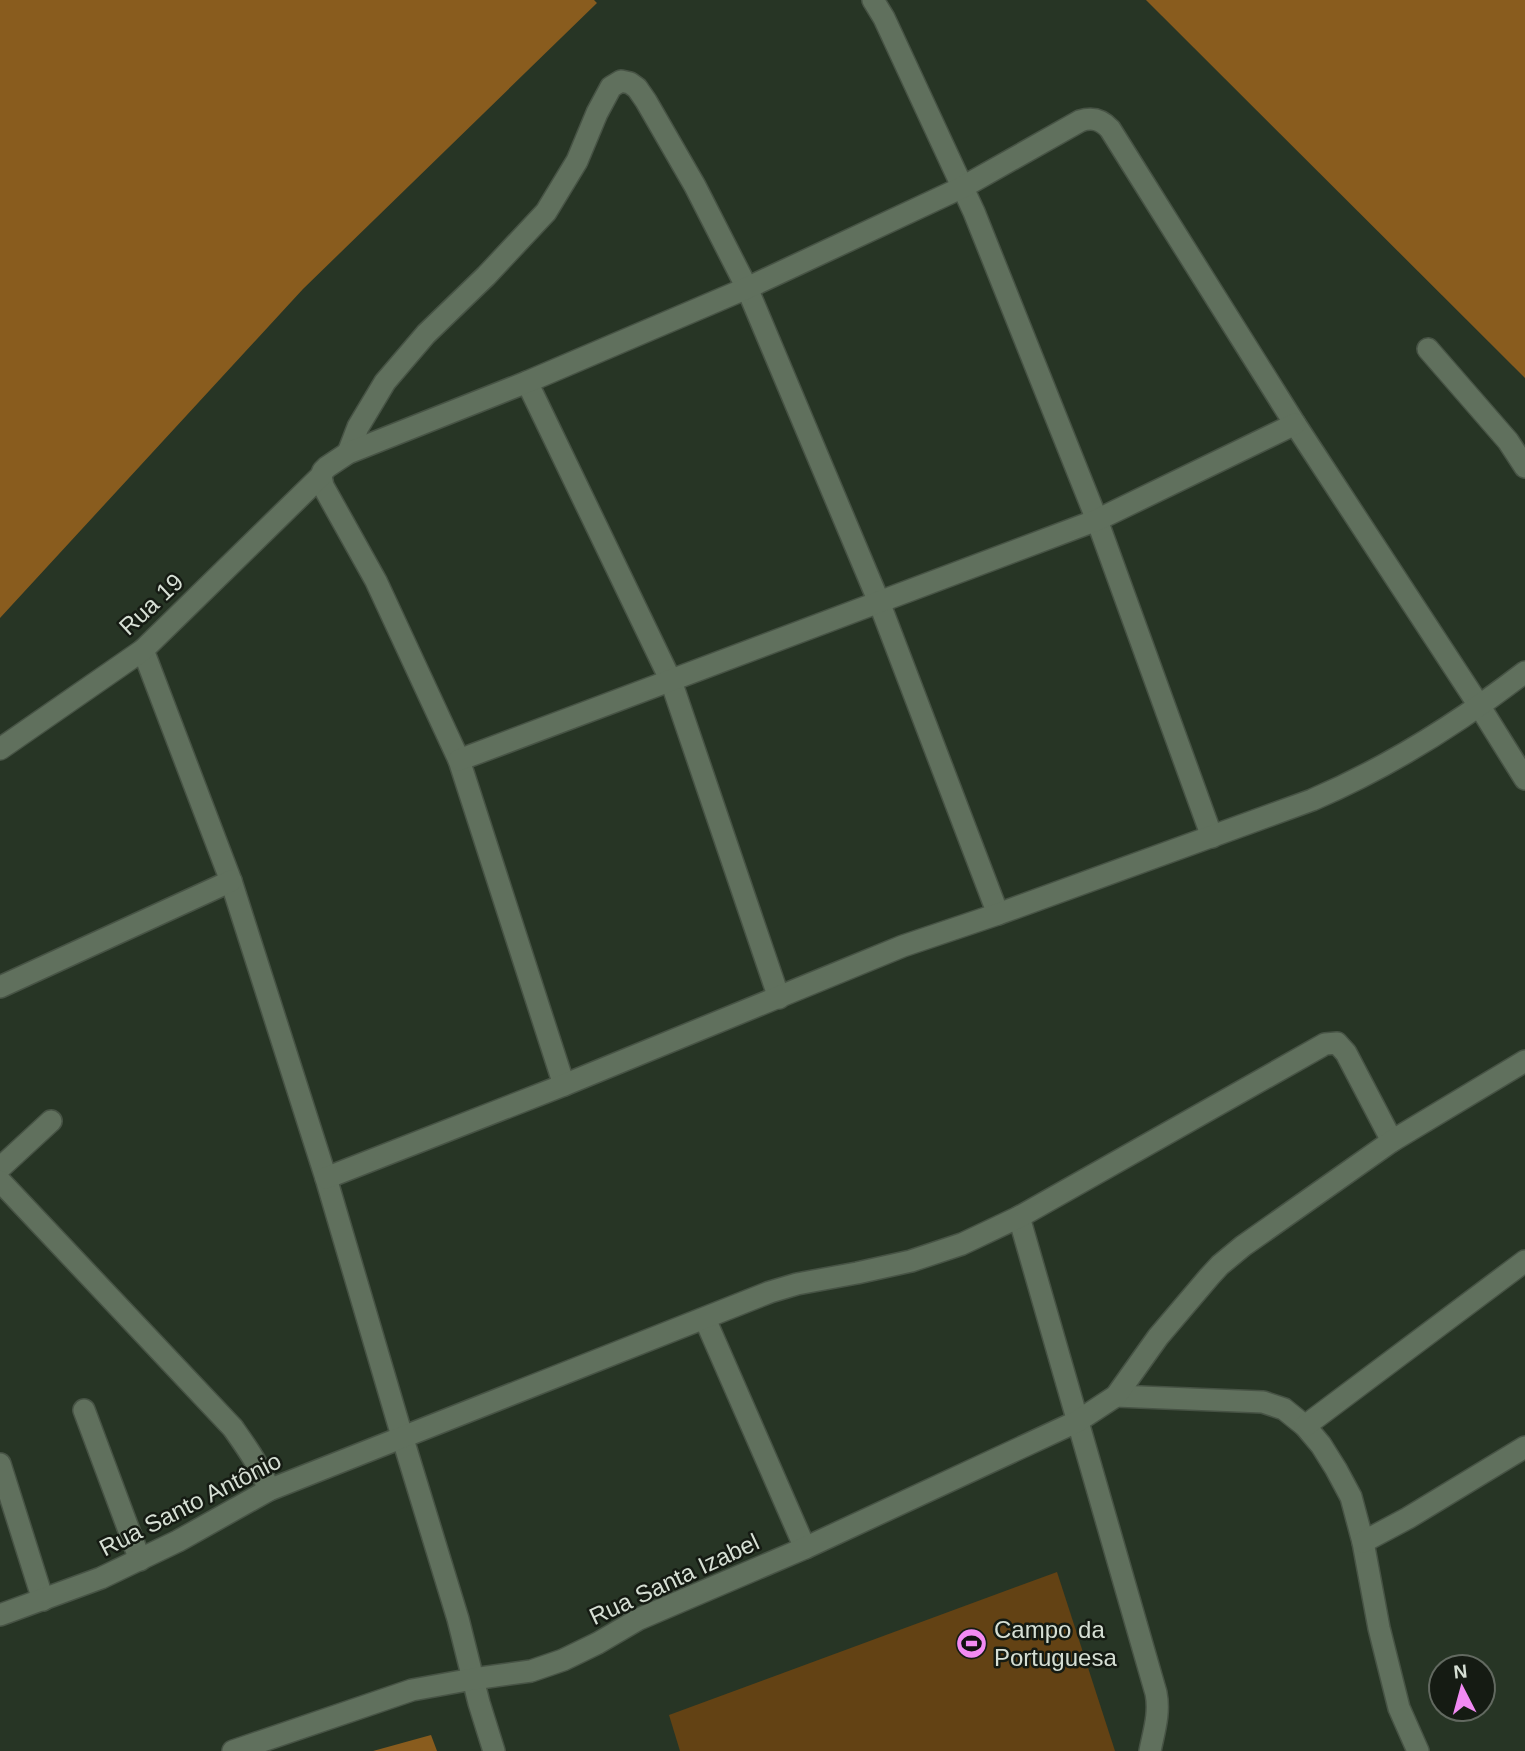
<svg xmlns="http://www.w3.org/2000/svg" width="1525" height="1751" viewBox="0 0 1525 1751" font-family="Helvetica,sans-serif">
<rect width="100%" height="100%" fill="#273525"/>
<path fill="#634214" d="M1057,1572l58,179h-435l-11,-36z"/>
<g fill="#895c1e">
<path d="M0,0h594l3,3 -294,286 -303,329z"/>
<path d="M1146,0h379v378z"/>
<path d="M431,1735l6,16h-64z"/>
</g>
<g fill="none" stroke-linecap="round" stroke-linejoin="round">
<defs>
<g id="minor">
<path d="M873,0l11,18 90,194 123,308 115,317"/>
<path d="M1428,349l80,92 17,26"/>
<path d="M527,382l144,299 108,317"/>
<path d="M348,453l10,-26 27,-45 41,-48 60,-58 60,-64 31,-51 20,-48 14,-26 10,-6 9,2 7,5 9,13 49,85 52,102 132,314 119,312"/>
<path d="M321,476l2,10 53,95 83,179 105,325"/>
<path d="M143,650l88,231 95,297 76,258 56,183 21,84 15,48"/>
<path d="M0,749l143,-99 178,-174 2,-5 4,-4 21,-14 179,-71 220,-94 216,-101 117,-66c12,-4 21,-2 30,8l185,295 185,283 45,72"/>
<path d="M459,760l638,-240 198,-96"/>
<path d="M0,987l231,-106"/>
<path d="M0,1168l51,-47"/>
<path d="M326,1178l238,-93 339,-139 95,-32 314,-114c77,-33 148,-78 213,-128"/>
<path d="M0,1181l233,247c14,20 27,38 36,62"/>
<path d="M1019,1217l137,476c4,20 -2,38 -6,58"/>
<path d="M705,1319l100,229"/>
<path d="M1116,1396l147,6 21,7 21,17 16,19 15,24 15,28 12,45 16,86 20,80 19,43"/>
<path d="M84,1410l56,150"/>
<path d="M1305,1426l220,-165"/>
<path d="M0,1464l43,136"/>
<path d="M1363,1542l45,-24 117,-71"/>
<path d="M0,1615l101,-37 77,-37 91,-51 501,-198 27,-8 60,-11 54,-12 51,-17 57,-27 306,-173 12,-1 9,10 46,88"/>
<path d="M233,1751l179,-61 61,-11 58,-8 32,-11 35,-17 41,-24 166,-71 273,-127 38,-25 42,-59 51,-60 11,-12 23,-19 149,-105 133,-80"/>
</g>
</defs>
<use href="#minor" stroke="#475345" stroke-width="24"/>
<use href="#minor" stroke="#60705d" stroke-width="21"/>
</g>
<defs>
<symbol id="stadium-disc" viewBox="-11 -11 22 22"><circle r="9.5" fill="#f28af3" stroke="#151b13"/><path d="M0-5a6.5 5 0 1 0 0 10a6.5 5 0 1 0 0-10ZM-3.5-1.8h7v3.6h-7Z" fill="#111"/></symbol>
</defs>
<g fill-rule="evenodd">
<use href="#stadium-disc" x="954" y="1626" width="35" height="35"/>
</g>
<g text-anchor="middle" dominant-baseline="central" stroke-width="5" stroke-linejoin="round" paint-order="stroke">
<g font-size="24" fill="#d6dfd4" stroke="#151b13">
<text transform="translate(151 604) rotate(-43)">Rua 19</text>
<text transform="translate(190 1504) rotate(-27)">Rua Santo Antônio</text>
<text transform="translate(674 1579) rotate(-25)">Rua Santa Izabel</text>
</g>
<g font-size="24" fill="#d6dfd4" stroke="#151b13" text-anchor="start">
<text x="994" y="1629">Campo da<tspan x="994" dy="28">Portuguesa</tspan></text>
</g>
</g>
<g transform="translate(1462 1688) rotate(354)"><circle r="33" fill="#151b13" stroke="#626960" stroke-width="2"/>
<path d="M0-5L12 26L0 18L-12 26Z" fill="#f28af3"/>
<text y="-10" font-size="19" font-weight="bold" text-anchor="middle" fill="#d6dfd4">N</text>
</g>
</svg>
